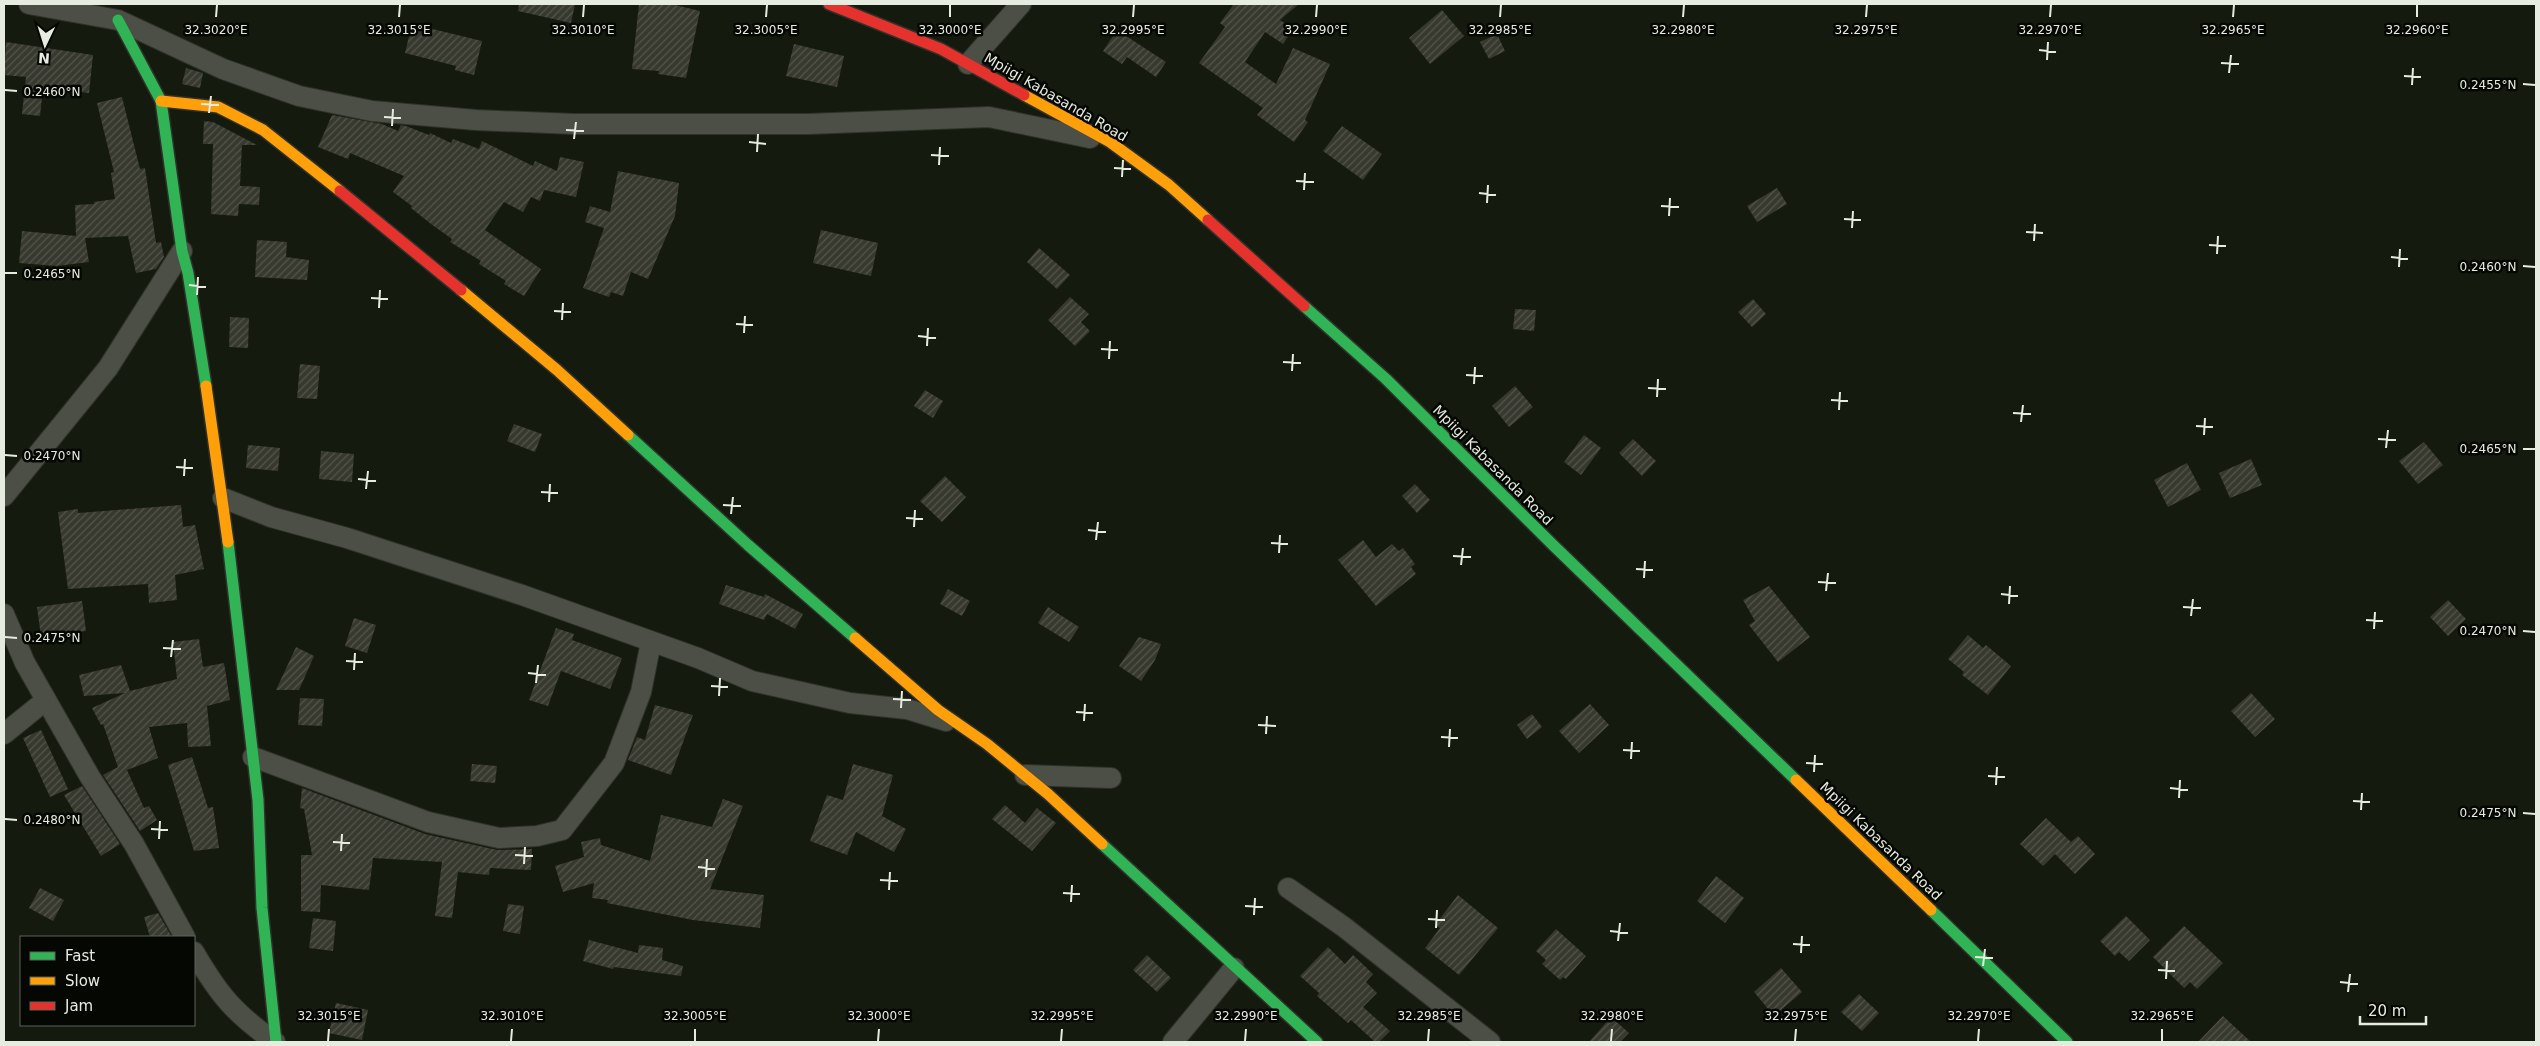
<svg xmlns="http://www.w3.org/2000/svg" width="2540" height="1046" viewBox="0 0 2540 1046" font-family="'DejaVu Sans',sans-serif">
<defs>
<pattern id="building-hatch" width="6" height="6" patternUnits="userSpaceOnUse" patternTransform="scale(1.25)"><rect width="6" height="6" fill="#37382e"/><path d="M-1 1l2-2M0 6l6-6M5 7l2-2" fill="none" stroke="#54554c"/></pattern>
</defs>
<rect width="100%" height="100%" fill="#151a0e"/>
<g fill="url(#building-hatch)">
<path d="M519,4h56l-4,19 -53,-12z"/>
<path d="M639,4h32l29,7 -14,67 -28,-4 1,-3 -27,-2z"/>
<path d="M1234,4h65l-19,16 13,9 -10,15 -18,-12 -20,30 31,22 17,-36 37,16 -25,56 3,2 -14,20 -37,-27 6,-7 -64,-45 26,-36 -5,-4z"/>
<path d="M1442,10l22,26 -34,28 -21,-26z"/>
<path d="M412,24l70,17 -8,34 -19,-5 1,-4 -51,-13z"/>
<path d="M1117,30l49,32 -10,15 -29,-20 -5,7 -19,-13z"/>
<path d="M1497,34l8,17 -16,8 -9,-17z"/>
<path d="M6,42l87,13 -4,38 -46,-5 -3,28 -18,-2 4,-37 -22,-2z"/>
<path d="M794,44l50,12 -7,31 -51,-11z"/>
<path d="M186,68l17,5 -3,15 -18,-4z"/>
<path d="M122,97l18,72 5,-1 11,75 5,-1 3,15 -8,12 -20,4 -8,-37 -43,2 4,24 -32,4 -38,-3 3,-32 54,5 -1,-31 19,-1v-2l21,-3 -4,-26 3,-1 -17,-69z"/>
<path d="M332,115l50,9 16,7 3,-6 5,1 23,9 1,-2 21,10 2,-4 26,10 3,-8 51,25 2,-5 22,10 3,-14 24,5 -8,35 -32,-7 -4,11 -9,-4 -8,15 -19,-10 -19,28 56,39 -17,27 -20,-12 2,-3 -27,-17 2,-3 -31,-19 2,-3 -21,-15 -20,-16 1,-2 -19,-14 11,-16 -54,-23 -2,6 -30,-12z"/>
<path d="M204,121l9,1 44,23h-15l-2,41 20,1 -1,18 -20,-1 -1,12 -27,-2 2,-70h-10z"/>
<path d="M1342,126l40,28 -19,26 -40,-29z"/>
<path d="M618,171l61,12 -4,33 -27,63 -17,-7 -8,24 -12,-4 -2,5 -26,-9 21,-60 -19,-6 5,-16 20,6z"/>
<path d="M1777,188l10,16 -30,18 -10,-16z"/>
<path d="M821,230l57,13 -7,33 -58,-13z"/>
<path d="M257,240l30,2 -1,15 23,3 -2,20 -52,-3z"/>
<path d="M1039,248l31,27 -13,14 -30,-27z"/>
<path d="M1070,297l19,17 -8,8 9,9 -15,15 -27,-26z"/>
<path d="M1753,299l13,15 -14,13 -14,-15z"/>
<path d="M1515,309l21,1 -2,21 -21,-2z"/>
<path d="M230,317l19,1 -1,30 -19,-1z"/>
<path d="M300,364l20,2 -3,33 -20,-1z"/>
<path d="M1515,386l18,21 -24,20 -17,-21z"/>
<path d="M925,390l18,11 -10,17 -19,-12z"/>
<path d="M514,424l28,10 -7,18 -28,-11z"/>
<path d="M1584,435l17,13 -20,27 -17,-13z"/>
<path d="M1633,439l23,22 -14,15 -23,-23z"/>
<path d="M2424,442l19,23 -25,19 -19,-23z"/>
<path d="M248,445l32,3 -2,23 -32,-3z"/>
<path d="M321,451l33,3 -2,28 -33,-3z"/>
<path d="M2251,459l11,26 -32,13 -11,-25z"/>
<path d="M2187,463l14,27 -33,17 -14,-27z"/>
<path d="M945,476l21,21 -24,25 -22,-21z"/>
<path d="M1415,484l15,16 -13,13 -15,-17z"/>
<path d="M181,505l2,22 12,-2 9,44 -29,6 2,25 -28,3 -1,-19 -80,5 -10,-77 20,-3v4z"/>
<path d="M1363,540l13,17 16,-13 7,7 4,-3 12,16 -4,3 5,7 -40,32 -38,-46z"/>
<path d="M726,585l38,12 1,-3 38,20 -8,15 -28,-15 -3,6 -45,-16z"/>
<path d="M1769,586l41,51 -32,25 -29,-37 6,-4 -12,-21z"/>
<path d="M948,589l22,12 -8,15 -22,-12z"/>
<path d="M2448,600l18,19 -18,17 -18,-19z"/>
<path d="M82,601l4,30 -45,6 -4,-30z"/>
<path d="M1048,607l31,20 -10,15 -31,-19z"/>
<path d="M354,618l22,7 -9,28 -22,-7z"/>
<path d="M556,628l18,6 -2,6 50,18 -12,31 -49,-18 -13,35 -19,-6z"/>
<path d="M1968,635l15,13 3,-3 25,21 -23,29 -26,-20 2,-3 -16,-13z"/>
<path d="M1139,637l22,7 -6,16 -14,21 -22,-15z"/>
<path d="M199,639l4,28 21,-4 6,37 -23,6 4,40 -23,1 -1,-24 -38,4 9,31 -31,12 17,38 5,-2 8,14 -17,11 -37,-56 15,-8 -15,-43 -2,1 -9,-17 33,-15 -41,3 -5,-21 42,-10 9,26 47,-12 -4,-37z"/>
<path d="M296,647l18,9 -15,34h-23z"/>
<path d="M2251,693l24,26 -20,18 -24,-26z"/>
<path d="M300,698l24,1 -2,27 -24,-1z"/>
<path d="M1590,704l19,21 -30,28 -20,-22z"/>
<path d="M655,705l38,10 -22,60 -43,-15 9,-23 8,3z"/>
<path d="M1532,714l10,13 -15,12 -10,-14z"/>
<path d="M41,730l27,59 -18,8 -27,-59z"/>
<path d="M192,757l16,51 5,-1 6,41 -25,3 -26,-86z"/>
<path d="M472,764l25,2 -2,17 -25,-2z"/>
<path d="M853,764l40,11 -11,41 24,13 -12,23 -38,-20 -9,23 -37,-14 17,-46 16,5z"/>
<path d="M82,786l38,58 -19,12 -37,-61z"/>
<path d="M302,788l123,46 72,16 35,-1 -1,21 -41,-2 -1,7 -31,-3 -6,46 -17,-2 7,-54 -69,-4 -4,32 -48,-5 -1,27 -19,-1v-56h11l-8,-46 -4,-1z"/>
<path d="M723,799l20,7 -33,83 54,6 -4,33 -67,-8 -86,-17 1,-3 -16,-2 2,-15 -31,9 -8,-26 29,-9 -3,-15 19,-4 1,7 49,16 11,-46 51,12z"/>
<path d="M1005,805l20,18 12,-15 19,15 -24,28 -40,-32z"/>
<path d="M2046,818l25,24 7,-6 17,18 -20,20 -20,-20 -12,12 -23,-22z"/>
<path d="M1716,876l28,22 -19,25 -28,-22z"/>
<path d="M40,888l24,12 -11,21 -24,-13z"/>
<path d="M1458,895l40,33 -39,47 -34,-27 15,-20 -5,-3z"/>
<path d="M508,904l16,2 -4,28 -17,-3z"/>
<path d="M158,913l14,24h-22l-6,-20z"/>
<path d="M2126,916l24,24 -21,21 -10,-9 -4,4 -15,-15z"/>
<path d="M313,918l23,3 -3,30 -24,-3z"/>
<path d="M2184,926l39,37 -26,26 -7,-7 -6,6 -31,-31z"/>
<path d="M1556,929l30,27 -20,23 -3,-2 -3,3 -18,-16 4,-4 -10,-9z"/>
<path d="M589,940l49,13 1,-8 24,3 -1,12 21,6 -2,10 -67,-9 -1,2 -30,-8z"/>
<path d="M1328,947l17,17 8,-9 20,19 -7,8 11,11 -14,14 27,24 -11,11h-4l-24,-22 -3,3 -31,-27 2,-3 -19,-17z"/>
<path d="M1147,955l24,23 -14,14 -24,-22z"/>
<path d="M1781,968l21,24 -28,24 -20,-24z"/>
<path d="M1859,994l20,19 -17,18 -21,-19z"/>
<path d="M336,1003l32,7 -6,30 -33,-7z"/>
<path d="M2223,1016l28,26h-53z"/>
<path d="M1611,1017l18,16 -9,9h-31z"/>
</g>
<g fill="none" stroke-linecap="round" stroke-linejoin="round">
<defs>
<g id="street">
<path d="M29,4l89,16 105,49 76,27 73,15 104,9 98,4h234l181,-7 101,21"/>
<path d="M968,64l53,-60"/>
<path d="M4,496l104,-128 74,-117"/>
<path d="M223,498l48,19 76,21 175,57 176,63 54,23 98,22 57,6 39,12"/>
<path d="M4,614l21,49 65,114 44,67 51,93"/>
<path d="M4,734l42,-34"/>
<path d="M253,757l175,65 71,16 38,-2 25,-6 52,-67 27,-71 10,-50"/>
<path d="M1025,775l86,3"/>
<path d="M1288,888l56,39 146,115"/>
<path d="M194,952c25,43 40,61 81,90"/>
<path d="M1173,1042l61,-74"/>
</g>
<g id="fast">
<path d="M118,20l43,81 21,150 6,22 18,113"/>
<path d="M1304,306l82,73 168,167 242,234"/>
<path d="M628,435l120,110 107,93"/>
<path d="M228,542l30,258 4,108 14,134"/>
<path d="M1102,844l215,198"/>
<path d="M1931,910l136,132"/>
</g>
<g id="slow">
<path d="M1024,95l86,47 59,43 39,35"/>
<path d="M161,101l57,6 45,23 77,61"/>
<path d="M461,290l96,80 71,65"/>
<path d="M206,386l22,156"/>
<path d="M855,638l83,72 49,34 61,50 54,50"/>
<path d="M1796,780l135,130"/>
</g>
<g id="jam">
<path d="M829,4l112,45 83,46"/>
<path d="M340,191l121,99"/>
<path d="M1208,220l96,86"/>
</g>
</defs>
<use href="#street" stroke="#2f322a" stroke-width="22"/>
<use href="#fast" stroke="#2f322a" stroke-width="14"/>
<use href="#slow" stroke="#2f322a" stroke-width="14"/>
<use href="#jam" stroke="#2f322a" stroke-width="14"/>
<use href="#street" stroke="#4b4f46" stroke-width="20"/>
<use href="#fast" stroke="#30b455" stroke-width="11"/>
<use href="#slow" stroke="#ff9f0a" stroke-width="11"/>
<use href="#jam" stroke="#e5322d" stroke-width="11"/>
</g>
<path fill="none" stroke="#e6ecdf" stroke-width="2" d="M216,17l1,-12M399,17l1,-12M583,17l1,-12M766,17l1,-12M950,17v-12M1133,17l1,-12M1316,17l1,-12M1500,17l1,-12M1683,17l1,-12M1866,17l1,-12M2050,17l1,-12M2233,17l1,-12M2417,17v-12M2039,50l17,2M2047,60l1,-18M2221,63l18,1M2229,73l2,-18M2404,76l17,1M2523,84l12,1M2412,85l1,-17M5,90l12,1M201,104l18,1M209,113l2,-17M384,117l17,1M392,126l1,-17M566,130l18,1M574,139l2,-17M749,142l17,2M757,152l1,-18M931,155l18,1M939,165l1,-18M1114,168l17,1M1122,177l1,-17M1296,181l18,1M1304,190l1,-17M1479,193l17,2M1487,203l1,-18M1661,206l18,1M1669,216l1,-18M1844,219l17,1M1852,228l1,-17M2026,232l17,1M2034,241l1,-17M2209,245l17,1M2217,254l1,-18M2391,257l17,2M2523,266l12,1M2399,267l1,-18M5,273h12M189,285l17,2M197,295l1,-18M371,298l17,1M379,308l1,-18M554,311l17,1M562,320l1,-17M736,324l17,1M744,333l1,-17M918,336l18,2M927,346l1,-18M1101,349l17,1M1109,359l1,-18M1283,362l18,1M1292,371l1,-17M1466,375l17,1M1474,384l1,-17M1648,388l18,1M1657,397l1,-18M1831,400l17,1M1839,410l1,-18M2013,413l18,1M2021,422l2,-17M2196,426l17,1M2204,435l1,-17M2378,439l18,1M2386,448l2,-18M2523,449h12M5,455l12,1M176,467l17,1M184,476l1,-17M358,479l18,2M366,489l2,-18M541,492l17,1M549,502l1,-18M723,505l18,1M731,514l2,-17M906,518l17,1M914,527l1,-17M1088,530l18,2M1096,540l2,-18M1271,543l17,1M1279,553l1,-18M1453,556l18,1M1461,565l2,-17M1636,569l17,1M1644,578l1,-17M1818,582l18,1M1826,591l2,-18M2001,594l17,2M2009,604l1,-18M2183,607l18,1M2191,616l2,-17M2366,620l17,1M2374,629l1,-17M2523,631l12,1M5,637l12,1M163,648l18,1M171,657l2,-17M346,661l17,1M354,670l1,-17M528,673l18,2M536,683l2,-18M711,686l17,1M719,696l1,-18M893,699l18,1M901,708l1,-17M1076,712l17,1M1084,721l1,-17M1258,725l18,1M1266,734l1,-18M1441,737l17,1M1449,747l1,-18M1623,750l17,1M1631,759l1,-17M1806,763l17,1M1814,772l1,-17M1988,776l17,1M1996,785l1,-18M2170,788l18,2M2179,798l1,-18M2353,801l17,1M2361,810l1,-17M2523,813l12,1M5,819l12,1M151,829l17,1M159,839l1,-18M333,842l17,1M341,851l1,-17M515,855l18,1M524,864l1,-17M698,867l17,2M706,877l1,-18M880,880l18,1M889,890l1,-18M1063,893l17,1M1071,902l1,-17M1245,906l18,1M1254,915l1,-17M1428,919l17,1M1436,928l1,-18M1610,931l18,2M1618,941l2,-18M1793,944l17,1M1801,953l1,-17M1975,957l18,1M1983,966l2,-17M2158,970l17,1M2166,979l1,-18M2340,982l18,2M2348,992l2,-18M328,1041l1,-12M511,1041l1,-12M695,1041v-12M878,1041l1,-12M1061,1041l1,-12M1245,1041l1,-12M1428,1041l1,-12M1611,1041l1,-12M1795,1041l1,-12M1978,1041l1,-12M2162,1041v-12"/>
<g text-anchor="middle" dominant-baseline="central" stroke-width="5" stroke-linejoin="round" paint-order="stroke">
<g font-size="14" fill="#e6ecdf" stroke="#050702">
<text transform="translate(1056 97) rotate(30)">Mpiigi Kabasanda Road</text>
<text transform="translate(1493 465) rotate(45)">Mpiigi Kabasanda Road</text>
<text transform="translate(1881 841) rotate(44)">Mpiigi Kabasanda Road</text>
</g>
</g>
<g font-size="12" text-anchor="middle" fill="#e6ecdf" stroke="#050702" stroke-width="5" stroke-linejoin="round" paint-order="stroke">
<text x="216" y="34">32.3020°E</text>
<text x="399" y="34">32.3015°E</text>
<text x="583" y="34">32.3010°E</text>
<text x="766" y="34">32.3005°E</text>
<text x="950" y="34">32.3000°E</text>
<text x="1133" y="34">32.2995°E</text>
<text x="1316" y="34">32.2990°E</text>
<text x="1500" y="34">32.2985°E</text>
<text x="1683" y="34">32.2980°E</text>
<text x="1866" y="34">32.2975°E</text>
<text x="2050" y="34">32.2970°E</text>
<text x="2233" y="34">32.2965°E</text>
<text x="2417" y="34">32.2960°E</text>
<text x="2488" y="89">0.2455°N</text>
<text x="52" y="96">0.2460°N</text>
<text x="2488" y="271">0.2460°N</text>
<text x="52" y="278">0.2465°N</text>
<text x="2488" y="453">0.2465°N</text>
<text x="52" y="460">0.2470°N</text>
<text x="2488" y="635">0.2470°N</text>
<text x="52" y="642">0.2475°N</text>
<text x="2488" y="817">0.2475°N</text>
<text x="52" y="824">0.2480°N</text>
<text x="329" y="1020">32.3015°E</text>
<text x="512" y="1020">32.3010°E</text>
<text x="695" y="1020">32.3005°E</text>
<text x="879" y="1020">32.3000°E</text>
<text x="1062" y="1020">32.2995°E</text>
<text x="1246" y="1020">32.2990°E</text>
<text x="1429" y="1020">32.2985°E</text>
<text x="1612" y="1020">32.2980°E</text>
<text x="1796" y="1020">32.2975°E</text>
<text x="1979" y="1020">32.2970°E</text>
<text x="2162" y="1020">32.2965°E</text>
</g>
<rect width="2540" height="1046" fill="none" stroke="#e6ecdf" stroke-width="10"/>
<rect x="20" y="936" width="175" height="90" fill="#050702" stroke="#5f635a"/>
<rect x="30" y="952" width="25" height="8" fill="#30b455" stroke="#5f635a"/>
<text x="65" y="961" font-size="15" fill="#e6ecdf">Fast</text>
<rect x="30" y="977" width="25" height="8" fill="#ff9f0a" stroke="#5f635a"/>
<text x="65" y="986" font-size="15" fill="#e6ecdf">Slow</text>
<rect x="30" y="1002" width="25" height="8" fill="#e5322d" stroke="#5f635a"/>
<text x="65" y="1011" font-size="15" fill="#e6ecdf">Jam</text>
<g transform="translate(45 45) rotate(184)" stroke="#050702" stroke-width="4" paint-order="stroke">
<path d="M0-4L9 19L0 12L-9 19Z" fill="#e6ecdf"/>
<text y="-8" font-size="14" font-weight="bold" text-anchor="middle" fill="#e6ecdf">N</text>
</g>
<path d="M2360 1016v8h66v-8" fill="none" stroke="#e6ecdf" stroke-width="2.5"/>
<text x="2368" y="1016" font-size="15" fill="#e6ecdf" stroke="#050702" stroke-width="4" paint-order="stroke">20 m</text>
</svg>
